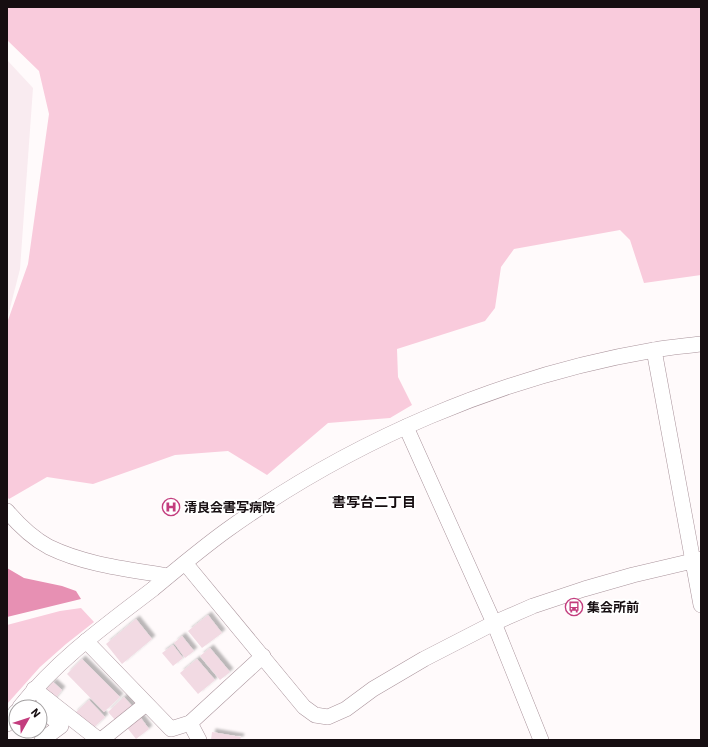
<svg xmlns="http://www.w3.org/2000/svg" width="708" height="747" viewBox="0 0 708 747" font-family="'IBM Plex Sans','Noto Sans JP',sans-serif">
<defs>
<filter id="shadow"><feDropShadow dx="3.5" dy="-3.5" stdDeviation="1" flood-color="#0004"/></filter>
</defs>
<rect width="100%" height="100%" fill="#fffafb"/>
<path fill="#f9ebf0" d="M7,60l26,28 -13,181 -13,51z"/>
<g fill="#f9cbdc">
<path d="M7,7h694v268l-57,8 -14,-43 -10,-10 -106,19 -13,18 -6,41 -10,13 -88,28 1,28 14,28 -22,13 -62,5 -61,52 -39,-24 -53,4 -82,29 -46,-7 -38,22 -2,-2v-174l21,-59 21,-150 -10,-43 -32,-31z"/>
<path d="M81,608l13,14 -28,22 -26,23 -33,37v-79l53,-14z"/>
</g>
<path fill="#e790b3" d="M7,568l17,10 38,8 14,5 5,8 -74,18z"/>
<g fill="#f2dae3" filter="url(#shadow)">
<path d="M208,615l14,18 -20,15 -14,-17z"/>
<path d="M136,619l16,20 -30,25 -16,-20z"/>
<path d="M182,636l12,15 -9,7 -11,-15z"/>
<path d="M173,645l10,13 -10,8 -11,-13z"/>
<path d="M210,648l20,24 -10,8 -20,-24z"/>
<path d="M82,659l38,38 -16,15 -37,-38z"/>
<path d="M197,659l18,21 -17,14 -18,-21z"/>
<path d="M53,682l9,8 -10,12 -10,-8z"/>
<path d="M124,697l9,10 -16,15 -9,-10z"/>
<path d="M89,700l16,17 -15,14 -16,-17z"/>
<path d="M138,714l11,15 -13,10 -11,-14z"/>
<path d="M212,732l29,5 -1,3h-29z"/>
</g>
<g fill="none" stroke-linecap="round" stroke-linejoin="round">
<defs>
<g id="minor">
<path d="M654,350l47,255"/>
<path d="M406,427l88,196 47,117"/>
<path d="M7,511c11,13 27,28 42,36 37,18 79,22 119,29"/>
<path d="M185,563l119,144 11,8 13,2 18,-8 27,-20 51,-30 70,-36 39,-17 51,-17 49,-14 68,-16"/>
<path d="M86,641l85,88 19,-6 73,-67"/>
<path d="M34,689l65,51"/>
<path d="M20,707c37,-47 86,-82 133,-118 24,-20 49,-41 74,-59 126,-90 274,-154 427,-180 15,-3 31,-4 47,-6"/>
<path d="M190,723l9,17"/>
<path d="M7,724l9,-12"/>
<path d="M42,740l19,-14 -20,-18 7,-8"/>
<path d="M101,740l45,-36"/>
</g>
</defs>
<use href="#minor" stroke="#aa949c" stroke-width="16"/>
<use href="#minor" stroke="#fff" stroke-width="15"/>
</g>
<defs>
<symbol id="hospital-ring" viewBox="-11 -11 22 22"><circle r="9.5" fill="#fff" stroke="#c33d7e" stroke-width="1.5"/><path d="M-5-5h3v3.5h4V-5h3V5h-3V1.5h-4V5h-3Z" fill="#c33d7e"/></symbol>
<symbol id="bus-ring" viewBox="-11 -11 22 22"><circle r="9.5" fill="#fff" stroke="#c33d7e" stroke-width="1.5"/><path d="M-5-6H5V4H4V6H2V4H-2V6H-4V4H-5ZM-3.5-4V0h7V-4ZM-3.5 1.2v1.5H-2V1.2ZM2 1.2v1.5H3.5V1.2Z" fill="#c33d7e"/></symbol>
</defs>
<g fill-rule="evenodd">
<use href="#hospital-ring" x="161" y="497" width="20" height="20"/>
<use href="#bus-ring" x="564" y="597" width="20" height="20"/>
</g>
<g text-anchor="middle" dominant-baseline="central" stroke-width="4" stroke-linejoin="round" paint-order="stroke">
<g font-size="13" font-weight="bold" fill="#160e11" stroke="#fff" text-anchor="start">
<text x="184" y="507">清良会書写病院</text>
<text x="587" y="607">集会所前</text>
</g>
<g font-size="14" font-weight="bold" fill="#160e11" stroke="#fff">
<text x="374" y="502">書写台二丁目</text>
</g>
</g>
<rect width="708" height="747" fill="none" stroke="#160e11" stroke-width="16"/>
<g transform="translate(28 719) rotate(51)"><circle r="19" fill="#ffffff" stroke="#a29fa0"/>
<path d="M0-3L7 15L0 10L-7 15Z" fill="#c33d7e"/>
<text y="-6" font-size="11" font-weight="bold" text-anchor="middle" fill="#160e11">N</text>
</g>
</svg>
